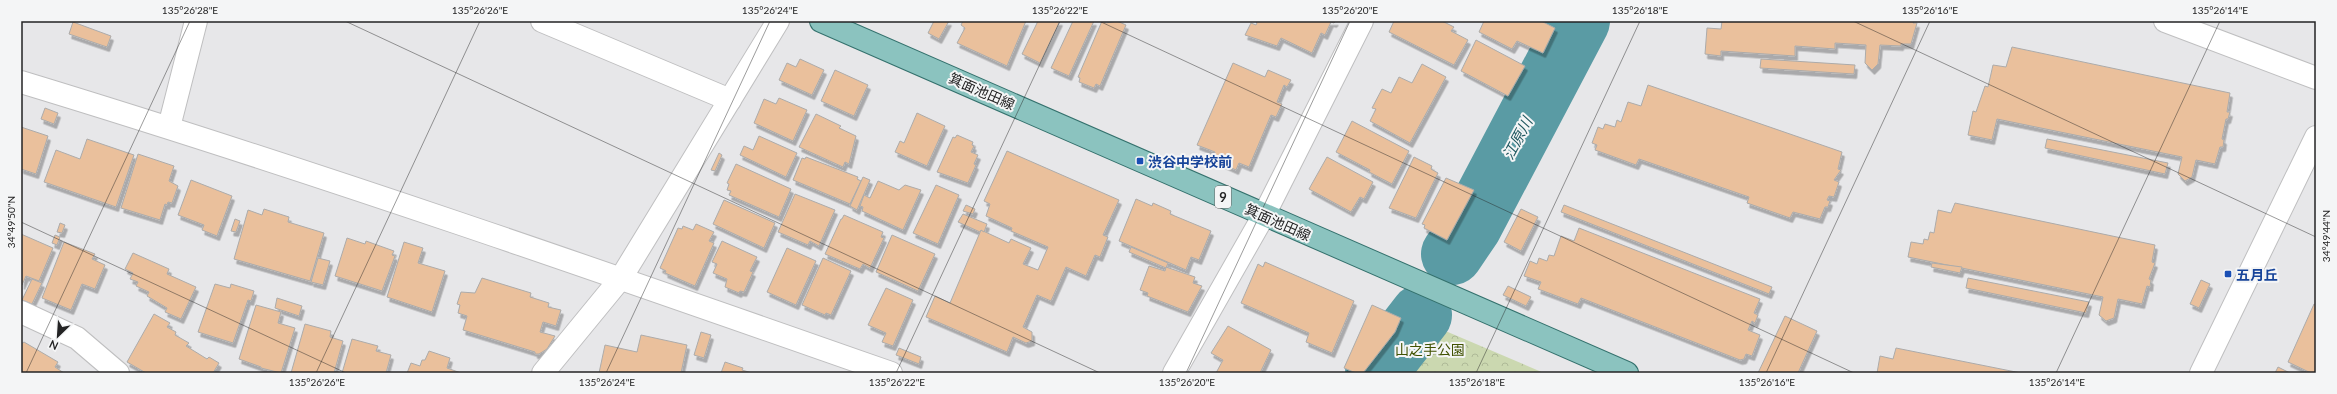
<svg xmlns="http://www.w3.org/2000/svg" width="2337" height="394" viewBox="0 0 2337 394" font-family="Lato,'Noto Sans JP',sans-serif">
<defs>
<pattern id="park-crowns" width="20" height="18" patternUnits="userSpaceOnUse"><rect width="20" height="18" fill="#cbd8b0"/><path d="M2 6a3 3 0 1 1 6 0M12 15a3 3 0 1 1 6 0" fill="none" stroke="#aeb997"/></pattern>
<filter id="shadow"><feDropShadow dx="2.5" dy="4.5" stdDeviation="0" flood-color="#0004"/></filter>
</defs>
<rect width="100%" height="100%" fill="#e7e7e9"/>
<path fill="url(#park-crowns)" d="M1422,321l122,52h-162z"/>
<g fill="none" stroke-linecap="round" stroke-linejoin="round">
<g stroke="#5a9ba4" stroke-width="62">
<path d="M1452,254l19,-28 108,-205"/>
<path d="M1376,373l45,-58"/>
</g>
</g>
<g fill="#eac09c" stroke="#acabaa" filter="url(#shadow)">
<path d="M934,21h15l-10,18 -11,-6z"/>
<path d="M963,21h63l-19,45 -50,-23 8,-15 -4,-3z"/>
<path d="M1038,21h22l-20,42 -18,-9z"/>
<path d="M1073,21h21l-25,55 -18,-8z"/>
<path d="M1102,21l4,2 11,-2 9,4 -26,61 -4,-2 -2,4 -15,-6 1,-4 -2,-1z"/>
<path d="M1336,21l-2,2 -3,-1 -6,13 -4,-2 -9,20 -31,-15 -4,8 -32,-11 6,-12 5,2 1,-2 -2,-2z"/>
<path d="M1394,21h48l12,6 -3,4 17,9 -14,25 -65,-33z"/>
<path d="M1484,21h57l14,7 -12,25 -26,-12 -5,8 -33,-17z"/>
<path d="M1722,21h192l-1,2h4l-6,21h-10v2l-21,-1 -2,19 -6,6 -7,-7 1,-18 -31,-2v6l-40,-3v10l-74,-5v5l-16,-2 2,-26 14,1z"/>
<path d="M73,22l38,14 -4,11 -38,-13z"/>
<path d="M1476,40l49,26 -17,30 -47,-25z"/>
<path d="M2012,47l218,46 -3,19h3l-2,7h-2l-4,20 2,1 -1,7h-3l-5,17 -19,-4 -4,17 -7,4 -7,-7 4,-17 -185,-38 -5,21 -24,-5 5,-24 3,1 9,-26 3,1 5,-22 13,2z"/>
<path d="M800,59l24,11 -12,25 -33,-15 8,-17 9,4z"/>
<path d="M1761,59l94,6 -1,9 -94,-6z"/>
<path d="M1233,63l32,14 3,-7 23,10 -4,7 -3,-2 -7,17 5,2 -6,13 -5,-2 -22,52 -10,-4 -3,7 -24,-11 3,-7 -18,-7z"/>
<path d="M1422,64l24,13 -36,66 -40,-22 6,-12 -4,-1 10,-19 9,4 8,-16 13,6z"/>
<path d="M835,70l33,15 -14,31 -33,-15z"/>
<path d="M1648,85l194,67 -4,17 3,1 -7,10 5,2 -5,15 -5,-1 -2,4 3,1 -2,6h-3l-5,12 -27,-7 -3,6 -43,-15 2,-6 -110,-38 -3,6 -41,-15 2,-5 -5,-2 6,-16 5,2 2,-5 10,3 2,-7 4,2 7,-20 13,4z"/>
<path d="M779,98l28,12 -14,31 -39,-18 10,-24 12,5z"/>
<path d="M45,108l13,5 -4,11 -13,-5z"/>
<path d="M917,113l28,13 -18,40 -32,-14 5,-11 4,2z"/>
<path d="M816,114l25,12 -2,2 17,8 -7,28 -4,-2 -2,5 -44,-20z"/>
<path d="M1352,121l57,30 -17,33 -23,-12 1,-2 -34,-18z"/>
<path d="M21,127l27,9 -12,38 -15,-5z"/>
<path d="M957,135l16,7 -1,3 2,1 -3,6 7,3 -4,9 2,1 -8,18 -31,-11 16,-35 2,1z"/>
<path d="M759,136l38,17 -11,24 -46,-22 4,-9 9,4z"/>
<path d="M87,139l47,16 -18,52 -72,-25 12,-32 24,9z"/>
<path d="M2047,139l121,24 -3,11 -120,-26z"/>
<path d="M1007,151l112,49 -16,35 5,2 -8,20 -5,-2 -9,21 -20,-9 -15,34 -14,-6 -14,32 9,5v9l-6,2 -13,-6 -6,15 -81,-35 9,-21 15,7 31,-73 28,13 2,-4 20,9 -8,16 15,6 10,-23 -37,-16 1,-3 -26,-12 4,-12 -6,-3z"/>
<path d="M719,153l3,2 -7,16 -4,-1z"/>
<path d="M138,154l36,12 -5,15 9,5 -6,17 -4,-1 -1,3 -2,-1 -5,16 -39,-12z"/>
<path d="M806,157l52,20 -1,2 4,2 -11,23 -57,-24 9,-22 3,1z"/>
<path d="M1327,157l46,25 -9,17 -4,-2 -9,15 -42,-23z"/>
<path d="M1414,157l18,9 -1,3 7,4 -22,45 -27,-10z"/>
<path d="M736,164l55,25 -12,28 -50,-22 2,-4 -4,-1 2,-6 -2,-1z"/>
<path d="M863,177l7,3 -13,30 -7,-4z"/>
<path d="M1446,178l28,12 -27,50 -23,-12 1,-3 -3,-1z"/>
<path d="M191,180l41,16 -15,40 -15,-6 2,-5 -26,-10z"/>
<path d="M878,181l21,9 6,-5 16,5 -18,40 -41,-19 1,-4 -3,-1 4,-11 6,3z"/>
<path d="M936,185l23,10 -21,49 -25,-11z"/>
<path d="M795,194l40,16 -16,36 -9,-5 -2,4 -30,-13z"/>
<path d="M1136,199l16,7 1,-3 18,8 -1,3 41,17 -12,29 -8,-3 -5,13 -67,-29z"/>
<path d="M724,200l51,23 -11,25 -51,-24z"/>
<path d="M1955,203l200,42 -3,17 3,1 -6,16 2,1 -1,7 -3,-1 -5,18 -24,-5 -4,19 -8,3 -7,-6 4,-18 -195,-40 3,-15 12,2 1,-5 4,1 2,-8 4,1 4,-23 13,3z"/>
<path d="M966,205l9,4 -2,5 -10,-3z"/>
<path d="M1564,205l208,82 -3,7 -208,-82z"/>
<path d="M264,209l25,8 -1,5 36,11 -14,48 -76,-22 14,-49 14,5z"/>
<path d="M1521,209l17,8 -17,34 -17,-9z"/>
<path d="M963,214l24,10 -3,8 -3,-2 -1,2 -22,-10z"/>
<path d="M844,215l39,17 -2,5 3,1 -14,30 -7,-4 -3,5 -35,-15 16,-35h1z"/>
<path d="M235,219l5,2 -4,11 -5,-1z"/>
<path d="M60,223l5,2 -3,8 -5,-1z"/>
<path d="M696,224l18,8 -5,9 5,2 -19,43 -30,-13 1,-2 -6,-3 18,-40 4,1 1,-3 10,4z"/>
<path d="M1579,228l181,71 -6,14 4,2 -3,8 -3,-2 -4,9 12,5 -8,21 -6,-2 -2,5 -4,1 -159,-62 -3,6 -40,-15 3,-7 -17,-6 6,-15 7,3 2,-6 8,3 2,-6 5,1 7,-20 13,5z"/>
<path d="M21,234l32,14 -14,33 -13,-5 -4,9z"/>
<path d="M55,235l5,2 -3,8 -5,-2z"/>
<path d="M892,235l43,19 -17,37 -42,-19z"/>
<path d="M347,238l18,6 1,-3 28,10 -2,4 3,1 -13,35 -47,-15z"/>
<path d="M722,241l35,16 -7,14 3,1 -9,20 -4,-1 -1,2 -14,-6 2,-8 -14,-6 4,-9 -5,-2z"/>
<path d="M64,242l31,12 -3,5 13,6 -10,24 -13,-5 -11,26 -29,-12z"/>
<path d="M404,242l19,6 -5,15 27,8 -13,41 -45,-15z"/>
<path d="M1131,247l37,16 -2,5 -37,-16z"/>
<path d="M787,248l29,13 -20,44 -29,-13z"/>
<path d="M133,253l36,16 -2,5 29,13 -15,32 -16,-7 2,-4 -20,-12 2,-4 -13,-6 2,-4 -8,-3 3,-6 -8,-4z"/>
<path d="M318,258l12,3 -7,24 -12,-3z"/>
<path d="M823,258l28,13 -20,44 -5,-2 -1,2 -23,-10z"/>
<path d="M1265,262l89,39 -22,52 -26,-11 3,-9 -68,-30 17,-39 5,3z"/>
<path d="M1932,263l30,4 -2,6 -29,-6z"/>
<path d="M1149,266l16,5 1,-4 29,10 -2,6 9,3 -14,26 -41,-16 1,-3 -8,-3z"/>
<path d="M482,278l49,15 -1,4 19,6 -1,4 13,3 -5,16 -13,-4 -3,10 15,4 -8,13 -8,5h-4v-2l-72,-22 4,-14 -9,-3 2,-8 -3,-1 4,-12 14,1z"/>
<path d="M1968,278l121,24 -3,11 -120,-25z"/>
<path d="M32,279l10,4 -10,21 -10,-4z"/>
<path d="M2201,280l9,4 -11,24 -9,-4z"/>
<path d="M215,284l15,4 1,-4 23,7 -3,10 -3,-1 -15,43 -35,-11z"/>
<path d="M1508,286l23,11 -5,9 -23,-11z"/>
<path d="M886,288l27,12 -20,46 -11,-4 4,-9 -18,-8z"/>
<path d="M277,298l25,8 -3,10 -24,-8z"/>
<path d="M2314,304l2,1v68h-5l-23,-11z"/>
<path d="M256,305l25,7 -3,11 17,5 -14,45 -20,-5v-1l-22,-8z"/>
<path d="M1372,305l29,13 -6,14 -32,41h-7l-12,-5z"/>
<path d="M154,314l16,9 -3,4 9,5 -1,3 14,8 -3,3 21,13 2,-2 10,6 -6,10h-67l-19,-11z"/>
<path d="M1785,316l32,15 -19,42h-40z"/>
<path d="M305,324l26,7 -1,6 13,4 -9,32h-43z"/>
<path d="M1228,326l43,24 -11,23h-44l7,-13 -12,-7z"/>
<path d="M701,332l10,3 -7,23 -10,-3z"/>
<path d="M641,335l46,10 -6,28h-82l6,-28 32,7z"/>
<path d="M352,339l26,7 -2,5 15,4 -5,18h-44z"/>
<path d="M24,342l34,20 -3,5 9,6h-43v-29z"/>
<path d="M899,348l22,9 -2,7 -23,-9z"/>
<path d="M1896,348l125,25h-144l3,-17 13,3z"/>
<path d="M429,351l21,7 -3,10 14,5h-54l4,-10 9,3 2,-6h3z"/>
<path d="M725,362l18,6 -1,2 10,3h-31z"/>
<path d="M2278,367l12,6h-15z"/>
</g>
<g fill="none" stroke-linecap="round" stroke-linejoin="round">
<defs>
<g id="minor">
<path d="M542,21l188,79"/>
<path d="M2165,21l151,57"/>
<path d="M21,82c293,89 582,190 870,291"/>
<path d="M169,127l27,-106"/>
<path d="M21,312l56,26 41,35"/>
<path d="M543,373l78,-95 157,-257"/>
<path d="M1174,373l90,-158"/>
</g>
<g id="tertiary">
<path d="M1264,215l98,-194"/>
<path d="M2201,373l115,-236"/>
</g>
<path id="primary" d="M821,21l806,352"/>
</defs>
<use href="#minor" stroke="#bfbfc0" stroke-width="24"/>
<use href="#tertiary" stroke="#bfbfc0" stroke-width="24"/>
<use href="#primary" stroke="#34716d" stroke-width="24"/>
<use href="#minor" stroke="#fff" stroke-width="22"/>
<use href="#tertiary" stroke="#fff" stroke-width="22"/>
<use href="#primary" stroke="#8bc3bf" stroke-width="22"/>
</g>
<path fill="none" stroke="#232324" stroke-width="1" stroke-opacity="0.45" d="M345,21l755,352M1099,21l755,352M1853,21l463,216M21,222l325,151M26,373l164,-352M316,373l164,-352M606,373l164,-352M896,373l164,-352M1186,373l164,-352M1476,373l164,-352M1766,373l164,-352M2056,373l164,-352"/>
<g fill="#1a4fb4" stroke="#f4f5f6" stroke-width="1.5">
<rect x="1136" y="157" width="8" height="8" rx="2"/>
<rect x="2224" y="270" width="8" height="8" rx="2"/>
</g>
<g text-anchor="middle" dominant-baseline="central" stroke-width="4" stroke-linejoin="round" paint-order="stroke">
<rect fill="#f4f5f6" stroke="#626263" stroke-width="1" x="1215" y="186" width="16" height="22" rx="3"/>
<g font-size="13" font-weight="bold" fill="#232324">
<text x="1223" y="197">9</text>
</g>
<g font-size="14" fill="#232324" stroke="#f4f5f6">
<text transform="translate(982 91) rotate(24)">箕面池田線</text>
<text transform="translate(1278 222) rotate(24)">箕面池田線</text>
</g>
<g font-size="14" font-weight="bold" fill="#164399" stroke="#f4f5f6" text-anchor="start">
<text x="1148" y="161">渋谷中学校前</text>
<text x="2236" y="274">五月丘</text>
</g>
<g font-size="14" fill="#415202" stroke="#f4f5f6">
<text x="1430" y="349">山之手公園</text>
</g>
<g font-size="15" font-style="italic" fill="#215960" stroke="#f4f5f6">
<text transform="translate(1517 138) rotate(-62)">江原川</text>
</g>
</g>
<rect width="2337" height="394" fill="none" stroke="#f4f5f6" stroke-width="44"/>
<g transform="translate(58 336) rotate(205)" stroke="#f4f5f6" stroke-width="3" paint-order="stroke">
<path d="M0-3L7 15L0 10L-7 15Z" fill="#232324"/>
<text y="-6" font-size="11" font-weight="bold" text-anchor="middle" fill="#232324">N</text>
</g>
<rect x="22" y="22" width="2293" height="350" fill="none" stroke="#232324" stroke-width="1.5"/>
<g font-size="10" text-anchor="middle" fill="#232324">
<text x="190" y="14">135°26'28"E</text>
<text x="480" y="14">135°26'26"E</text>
<text x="770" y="14">135°26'24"E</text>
<text x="1060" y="14">135°26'22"E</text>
<text x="1350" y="14">135°26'20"E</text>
<text x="1640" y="14">135°26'18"E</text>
<text x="1930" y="14">135°26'16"E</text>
<text x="2220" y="14">135°26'14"E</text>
<text transform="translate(11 222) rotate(-90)" y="4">34°49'50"N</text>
<text transform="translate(2326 236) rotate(-90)" y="4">34°49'44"N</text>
<text x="317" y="386">135°26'26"E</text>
<text x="607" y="386">135°26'24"E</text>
<text x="897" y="386">135°26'22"E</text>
<text x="1187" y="386">135°26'20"E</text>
<text x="1477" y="386">135°26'18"E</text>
<text x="1767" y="386">135°26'16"E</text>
<text x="2057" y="386">135°26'14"E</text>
</g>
</svg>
